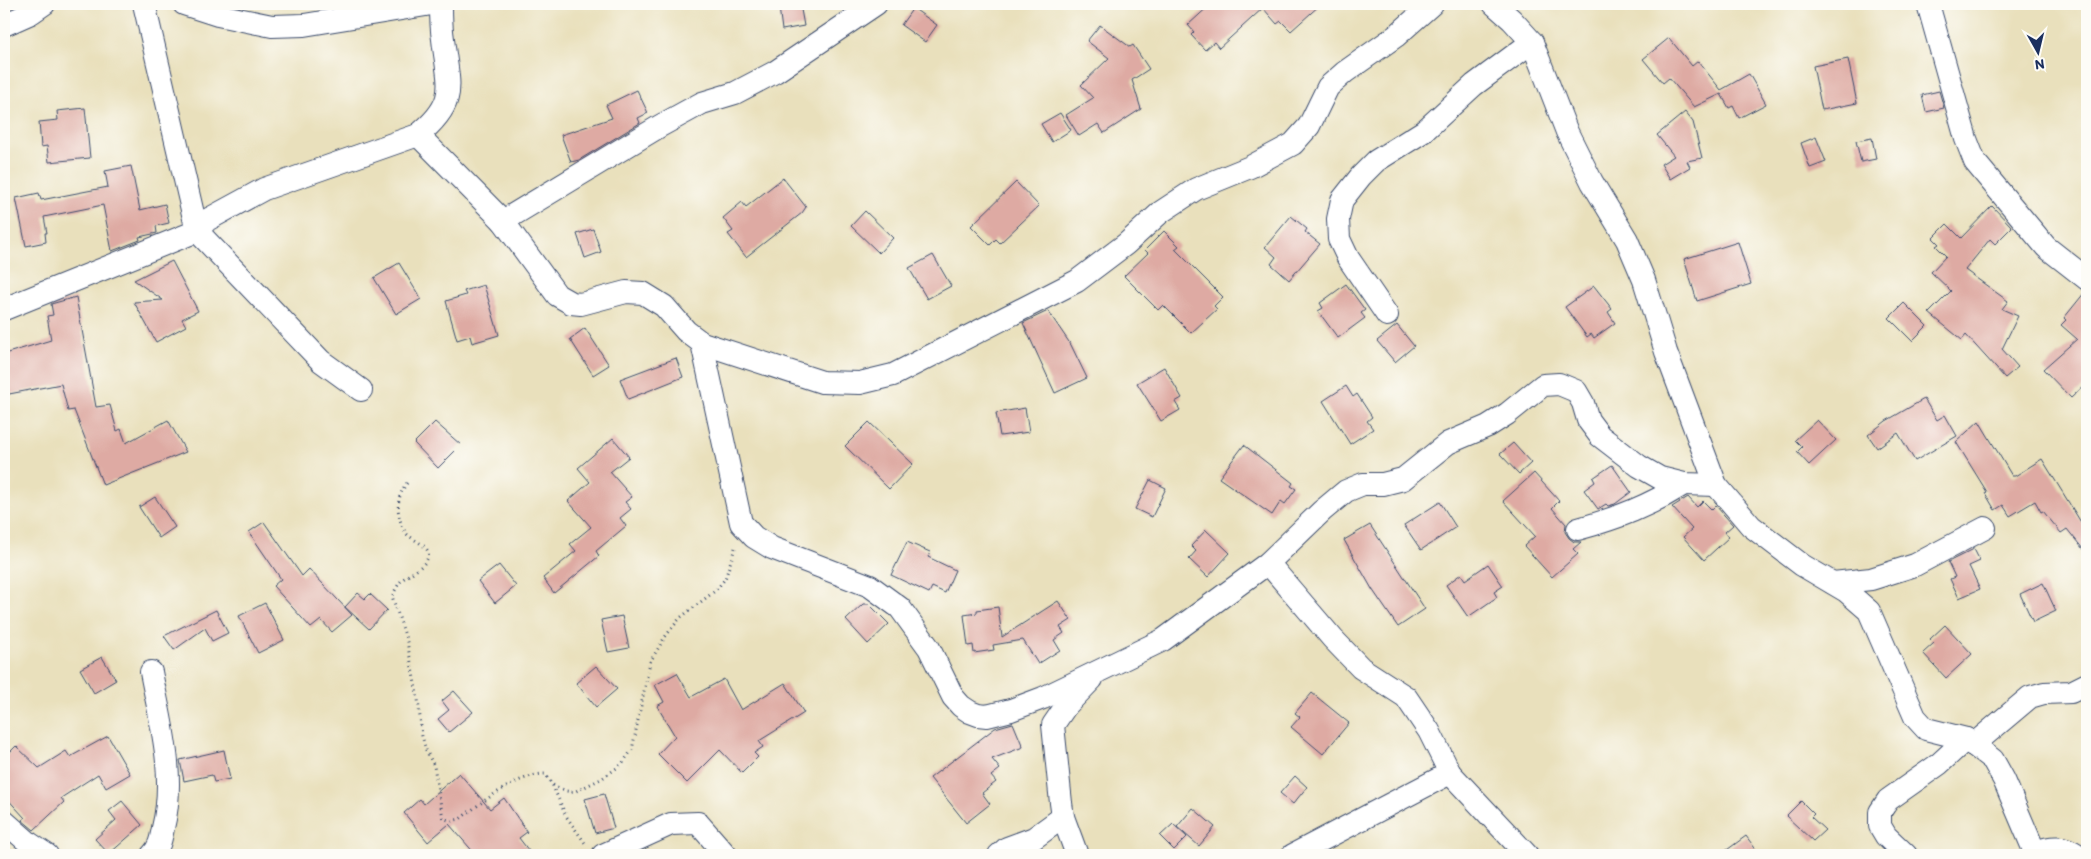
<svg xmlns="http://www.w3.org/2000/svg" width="2091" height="859" viewBox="0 0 2091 859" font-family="Itim,sans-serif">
<rect width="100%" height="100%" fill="#fdfcf7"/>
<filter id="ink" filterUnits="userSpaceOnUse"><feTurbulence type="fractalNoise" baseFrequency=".02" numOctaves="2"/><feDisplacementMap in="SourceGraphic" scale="10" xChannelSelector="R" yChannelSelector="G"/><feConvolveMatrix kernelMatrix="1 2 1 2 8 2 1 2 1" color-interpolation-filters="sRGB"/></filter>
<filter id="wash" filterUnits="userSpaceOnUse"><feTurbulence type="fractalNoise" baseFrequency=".0096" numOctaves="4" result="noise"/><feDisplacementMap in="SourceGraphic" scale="20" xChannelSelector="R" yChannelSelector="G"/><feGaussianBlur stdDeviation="1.12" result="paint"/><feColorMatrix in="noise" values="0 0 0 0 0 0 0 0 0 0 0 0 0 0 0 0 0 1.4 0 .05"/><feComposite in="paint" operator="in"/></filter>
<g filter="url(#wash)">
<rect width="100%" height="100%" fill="#e9e0bc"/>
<g id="blocks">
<g fill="#deaaa3">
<path d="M800,4l4,22 -22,4 -3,-23z"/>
<path d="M1211,4h110l-30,27 -10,-10 -4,3 -14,-16 -44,40 -5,-6 -9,8 -14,-15 3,-3 -6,-7z"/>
<path d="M913,8l24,17 -12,17 -24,-17z"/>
<path d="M1100,25l30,22 3,-2 16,24 -17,11 9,29 -37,24 -6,-9 -19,12 -13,-21 27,-17 -12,-13 28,-27 -22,-17z"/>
<path d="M1669,38l23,28 6,-5 23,29 28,-16 17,30 -27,14 -6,-12 -4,2 -8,-14 -27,13 -25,-29 -6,5 -20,-24z"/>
<path d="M1848,59l9,44 -35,7 -9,-44z"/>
<path d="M637,90l11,23 -10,5 2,5 -61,37 -8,2 -10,-27 51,-17 -6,-13z"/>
<path d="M1939,91l5,17 -18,4 -4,-17z"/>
<path d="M85,108l5,50 -41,4 -2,-16 -6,1 -2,-25 19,-2 -1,-9z"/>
<path d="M1685,112l8,10 9,36 -15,3 3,6 -20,12 -9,-15 13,-8 -17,-21z"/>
<path d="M1060,113l11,17 -19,12 -11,-18z"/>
<path d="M1816,137l10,25 -16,6 -9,-25z"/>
<path d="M1872,138l4,21 -15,3 -5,-21z"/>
<path d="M131,166l9,44 25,-6 4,19 -13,3 1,7 -18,4 1,3 -28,11 -9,-46 -59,12 3,16h-2l1,9 -20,4 -10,-48 23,-5 2,7 67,-13 -3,-16z"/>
<path d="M783,178l23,29 -4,6 -56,44 -18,-23 5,-3 -10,-13 19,-16 4,5z"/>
<path d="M1016,182l23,24 -39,37 -4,-4 -6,6 -19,-19z"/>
<path d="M1992,206l20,21 -17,17 -5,-5 -25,31 43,31 -6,8 16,7 -16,33 16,18 -13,11 -39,-43 -4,5 -33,-27 22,-22 -20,-19 15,-16 -10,-10 3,-2 -6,-6 14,-14 14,14z"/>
<path d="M865,211l28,27 -14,15 -28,-27z"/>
<path d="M1291,216l16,13 -2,3 15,12 -31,36 -18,-16 5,-7 -11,-10z"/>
<path d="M593,229l8,23 -16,6 -8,-24z"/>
<path d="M1164,231l15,15 -4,3 48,48 -9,9 3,3 -26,24 -28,-28 -5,5 -34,-34 24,-23 -3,-3z"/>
<path d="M1738,242l13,42 -54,17 -13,-42z"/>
<path d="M933,255l18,31 -24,13 -18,-31z"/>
<path d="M172,261l26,50 -16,8 4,7 -30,16 -22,-40 29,-2 -29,-20z"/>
<path d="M399,263l22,36 -25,15 -22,-36z"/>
<path d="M1346,284l19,26 -4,3 4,5 -27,20 -20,-27 5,-3 -3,-5z"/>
<path d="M484,285l15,50 -27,8 -2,-7 -13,4 -11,-39 20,-6 -2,-4z"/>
<path d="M1594,286l18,23 -4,3 7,11 -21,15 -3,-4 -4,3 -22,-30z"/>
<path d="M2085,292h2v91l-16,15 -28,-29 34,-30 -16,-14 5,-5 -2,-2z"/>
<path d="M76,297l20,110 14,-2 7,26 4,-2 5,14 42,-23 18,32 -83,33 -29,-75 -6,1 -7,-27 -57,11v-41l47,-14 -4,-24 6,-1 -2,-11z"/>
<path d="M1904,303l23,23 -15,15 -23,-23z"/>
<path d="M1048,311l23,34 16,33 -32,15 -32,-70z"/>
<path d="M1397,325l17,21 -19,16 -18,-21z"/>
<path d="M585,328l24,37 -16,10 -23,-36z"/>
<path d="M676,358l7,19 -55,22 -8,-20z"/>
<path d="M1164,367l18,31 -7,4 5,8 -19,11 -24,-38z"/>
<path d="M1346,386l7,11 4,-3 15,23 -5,4 6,8 -23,15 -27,-43z"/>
<path d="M1924,399l13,21 8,-5 12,21 -42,25 -17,-28 -21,15 -9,-13 18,-14z"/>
<path d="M1025,408l4,24 -29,4 -4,-23z"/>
<path d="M1817,420l19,20 -27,25 -12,-13 5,-5 -7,-7z"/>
<path d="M1979,421l33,55h3l27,-17 45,73v22l-20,-25 -6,4 -18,-22 -2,1 -6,-11 -25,15 -7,-11 -8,5 -10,-17 2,-1 -31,-50z"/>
<path d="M435,422l26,23 -23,23 -24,-25z"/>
<path d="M869,422l44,42 -24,25 -44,-43z"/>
<path d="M613,438l16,19 -19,15 22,25 -7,5 6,7 -11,9 6,8 -30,25 3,5 -45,37 -11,-15 33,-27 -6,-7 21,-17 -23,-26 22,-19 -12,-14z"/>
<path d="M1513,443l18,20 -12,11 -19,-20z"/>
<path d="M1244,445l49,38 -2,3 5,3 -11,15 -4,-3 -9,14 -53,-37z"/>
<path d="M1612,465l19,27 -16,12 -7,2 -2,-2 -8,5 -14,-19 11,-8 -2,-4z"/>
<path d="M1534,473l25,28 -7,7 14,16 -1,8 4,6 5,4h7l-8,7 5,5 -26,23 -28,-31 11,-10 -32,-35z"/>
<path d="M1150,480l16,8 -14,29 -17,-8z"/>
<path d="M155,497l20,30 -16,11 -20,-31z"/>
<path d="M1688,497l9,10 6,-6 9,9 4,-4 17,19 -8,7 4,5 -25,23 -21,-23 9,-8 -20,-22z"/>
<path d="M1440,502l16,25 -35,23 -17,-25z"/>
<path d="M264,522l38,54 7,-7 43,46 -20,17 -11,-12 -10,8 -38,-42 8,-7 -32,-47z"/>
<path d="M1370,525l55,84 -27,18 -26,-38 -28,-49z"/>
<path d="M1206,530l24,23 -22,24 -19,-18 7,-8 -5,-5z"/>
<path d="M907,542l23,10 -2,5 27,13 -10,23 -13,-6 -3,6 -38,-18z"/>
<path d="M1974,549l6,12 -11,5 11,23 -21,9 -9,-19 5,-2 -7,-15z"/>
<path d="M1488,564l15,22 -9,6 3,5 -29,20 -22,-32 15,-11 4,6z"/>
<path d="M499,565l17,21 -21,17 -17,-22z"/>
<path d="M2043,583l13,28 -23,11 -13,-28z"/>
<path d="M358,593l7,6 5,-5 17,16 -18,19 -24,-22z"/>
<path d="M1058,601l13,19 -11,7 4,6 -10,7 6,10 -22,14 -15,-24 -30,5 1,5 -20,3 -1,-8 -5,1 -4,-31 13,-2v-3l21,-3 4,30z"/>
<path d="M265,603l19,37 -26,13 -19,-37z"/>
<path d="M863,604h6l20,20 -21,20 -22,-24z"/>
<path d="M216,610l12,23 -16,8 -7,-13 -31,22 -10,-14z"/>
<path d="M622,616l7,32 -21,4 -7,-32z"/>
<path d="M1945,625l27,29 -26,24 -23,-25 11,-10 -4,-4z"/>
<path d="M102,657l14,23 -22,13 -14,-24z"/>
<path d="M596,666l21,23 -21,18 -20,-24z"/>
<path d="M677,673l14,24 33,-18 17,31 44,-27 19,30 -45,28 4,6 -9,6 4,4 -16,16 -22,-23 -33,33 -29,-29 17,-18 -18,-30 7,-4 -9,-17z"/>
<path d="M454,691l19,21 -24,20 -11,-13 11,-9 -7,-9z"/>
<path d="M1312,693l37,30 -26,31 -32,-27 9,-10 -5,-4z"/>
<path d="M1013,723l10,24 -31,12 8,10 -9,7 5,6 -14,11 8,11 -24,19 -36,-45 65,-50z"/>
<path d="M108,736l22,38 -24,14 -8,-14 -37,24 3,4 -30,28 -12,-10 3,-2 -21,-23v-37l12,-12 23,22 27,-17 4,6z"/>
<path d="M224,750l6,29 -16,3 -2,-7 -28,6 -4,-21z"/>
<path d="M459,773l31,36 14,-11 23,34 -8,6 13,17h-56l-27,-31 -21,18 -24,-29 16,-14 4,5z"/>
<path d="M1295,776l12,11 -14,17 -13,-11z"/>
<path d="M604,794l10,34 -19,5 -10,-34z"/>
<path d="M122,801l20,24 -33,29 -14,-15 21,-19 -7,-9z"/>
<path d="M1801,801l13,13 -3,3 14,13 -12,11 -27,-25z"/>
<path d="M1193,808l22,19 -16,19 -22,-19z"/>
<path d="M1173,824l14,13 -13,13 -14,-14z"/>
<path d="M1746,836l14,19h-40z"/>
</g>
</g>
</g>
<g filter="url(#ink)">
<use href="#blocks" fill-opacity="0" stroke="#3a4a6c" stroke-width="1"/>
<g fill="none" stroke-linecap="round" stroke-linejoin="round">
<defs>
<g id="minor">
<path d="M144,4l53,227 124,130 40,29"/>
<path d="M184,4l34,11 54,11 32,-1 128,-21"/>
<path d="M1494,4l18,16 20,22 35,90 25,50 35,58 17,40 22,72 50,133 35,41 51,39 44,26 23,20 46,106 11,12 40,10 27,21 11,20 32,75"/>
<path d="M1928,4l38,135 9,23 71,85 41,32"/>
<path d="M4,25l27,-12 13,-9"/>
<path d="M418,135l85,86 54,74 14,8 10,1 45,-12 17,1 21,13 22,25 16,12 120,39 38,1 33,-8 184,-94 49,-37 35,-32 35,-23 54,-22 43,-23 16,-18 19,-39 17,-15 51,-36 36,-32"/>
<path d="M503,221l157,-95 42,-23 33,-10 40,-21 101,-68"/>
<path d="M4,309l193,-78 10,-11 57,-31 154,-54c42,-34 30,-50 25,-96 -2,-12 -2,-24 -2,-35"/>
<path d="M1387,315l-39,-57 -9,-19 -1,-20 4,-19 19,-24 15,-15 48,-30 50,-46 58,-43"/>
<path d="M702,343l39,180 13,14 18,11 98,38 30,22 29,40 24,49 8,9 9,6 8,3 9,1 24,-6 32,-12 120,-58 105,-77 54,-52 24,-20 17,-7h20l20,-5 45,-36 40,-17 19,-12 36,-29 16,-1 17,7 7,12 5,17 12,16 39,30 21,12 24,6 32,1"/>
<path d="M1578,529c40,-11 71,-23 106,-45"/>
<path d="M1268,563l65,76 28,29 45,29 23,34 21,42 77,82"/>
<path d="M1833,583l38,-4 44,-14 70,-37"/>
<path d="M151,672c10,52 25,103 12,156 -2,10 -3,19 -11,27"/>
<path d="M1973,745l57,-48 14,-4 27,-1 16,-8"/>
<path d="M4,821l25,22 18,12"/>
<path d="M2035,852c16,-6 29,-7 43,3"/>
<path d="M603,855l68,-31 27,-1 28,32"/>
<path d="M999,855l8,-7 27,-10 29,-21"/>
<path d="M1077,855l-14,-38 -2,-14 -8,-78 13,-19 26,-27"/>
<path d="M1293,855l157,-82"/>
<path d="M1906,855l-20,-19 -6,-10v-14l8,-12 51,-36 27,-25"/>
</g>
</defs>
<use href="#minor" stroke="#3a4a6c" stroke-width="24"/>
<g stroke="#3a4a6c" stroke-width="3" stroke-dasharray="1 4" stroke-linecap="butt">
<path d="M407,483c-12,15 -11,34 -1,50 5,7 26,13 22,24 -4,11 -18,16 -26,23 -4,4 -7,11 -10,16l15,46 11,57 4,37 4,14 8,16 9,52 8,3 9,-2c20,-16 59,-45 85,-45l7,10 14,32 19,27"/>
<path d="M553,785l13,6 8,1 27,-13 20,-14 11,-15 18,-88 15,-25 15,-19 35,-27 10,-12 10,-31"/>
</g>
<use href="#minor" stroke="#fff" stroke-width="22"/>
</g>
</g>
<rect width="2091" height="859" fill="none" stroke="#fdfcf7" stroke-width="20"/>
<g transform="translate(2038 52) rotate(172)" stroke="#fdfcf7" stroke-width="4" paint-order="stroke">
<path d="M0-4L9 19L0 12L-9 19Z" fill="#1b2f5e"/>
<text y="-8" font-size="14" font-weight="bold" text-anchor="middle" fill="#1b2f5e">N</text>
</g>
</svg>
